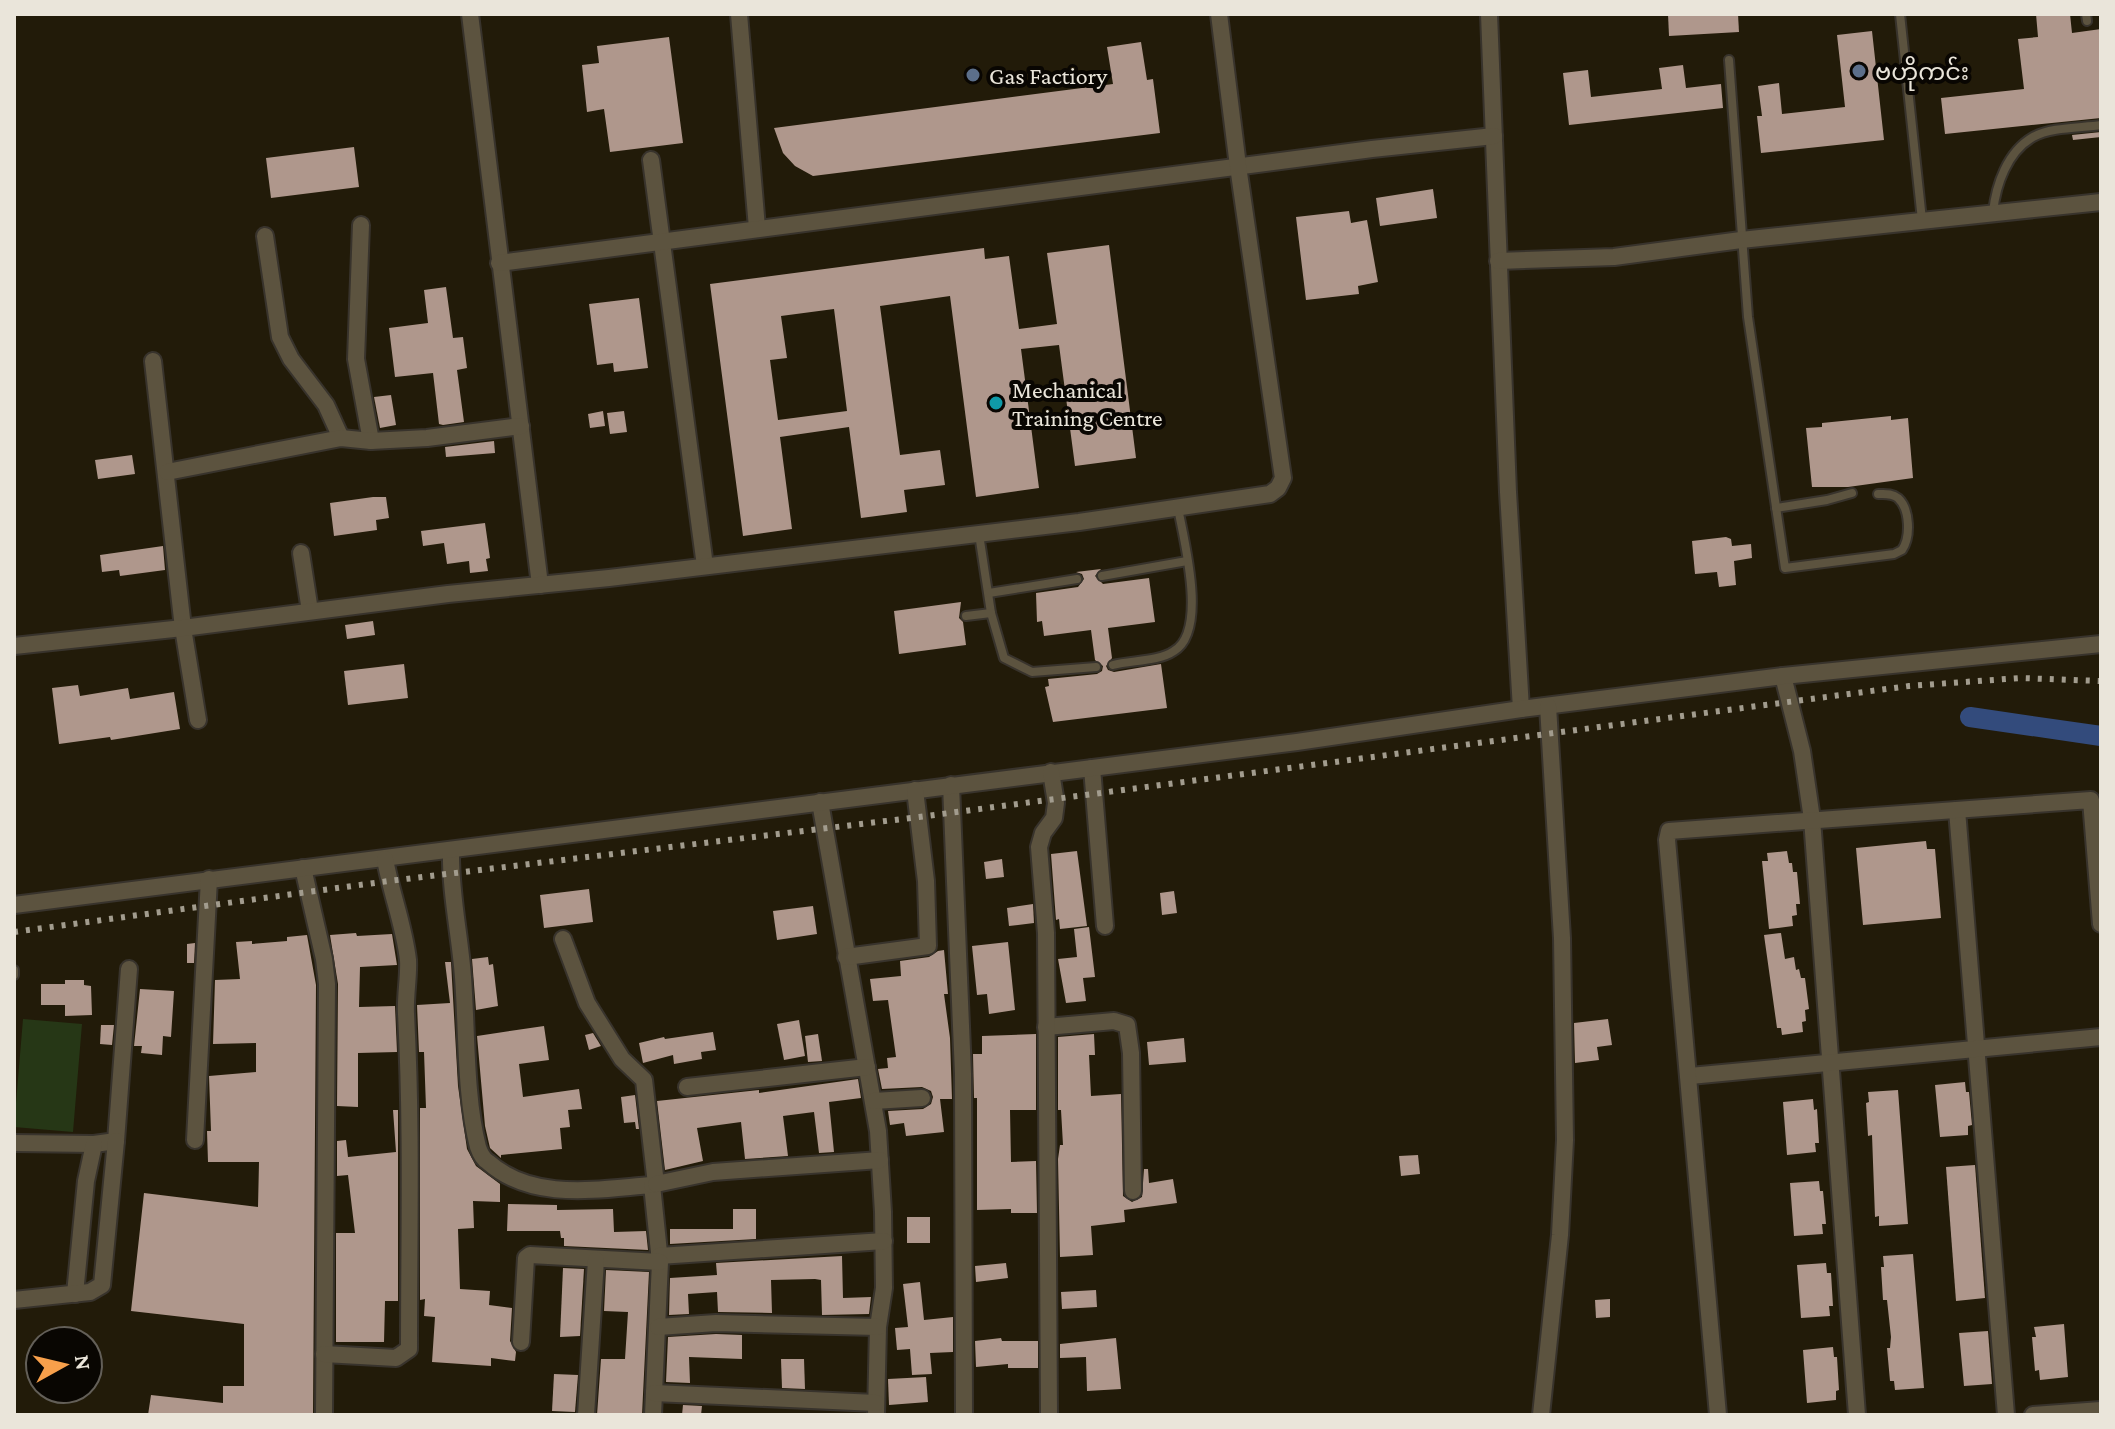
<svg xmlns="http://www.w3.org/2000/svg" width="2115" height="1429" viewBox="0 0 2115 1429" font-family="'Crimson Pro','Noto Sans Myanmar',serif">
<rect width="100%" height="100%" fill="#221b09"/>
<path fill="#263716" d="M23,1019l59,5 -9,108 -59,-5z"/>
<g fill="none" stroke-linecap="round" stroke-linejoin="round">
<path stroke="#334b7c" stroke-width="20" d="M1970,717l131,19"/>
</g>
<g fill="#af978c" fill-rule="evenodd">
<path d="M1668,14h70l1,18 -70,4z"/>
<path d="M2036,14h34l2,19 29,-4v89l-156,16 -4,-36 83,-9 -6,-50 20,-2z"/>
<path d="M1872,31l12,109 -123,13 -4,-37h5l-4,-30 21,-3 3,31 63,-7 -8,-72z"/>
<path d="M669,37l14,106 -73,9 -6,-43 -17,3 -5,-47 17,-2 -2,-17z"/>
<path d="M1141,42l6,38 6,-1 7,54 -347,43 -18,-10 -12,-13 -9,-25 339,-44 -6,-37z"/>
<path d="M1683,65l3,23 35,-4 2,24 -154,17 -6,-52 25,-3 3,27 71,-8 -3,-21z"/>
<path d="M2101,132v5l-28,3 -1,-5z"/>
<path d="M354,147l5,40 -88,11 -5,-40z"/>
<path d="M1433,189l4,29 -57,8 -4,-28z"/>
<path d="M1349,211l2,12 16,-3 11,62 -20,4 1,8 -53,6 -10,-83z"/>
<path d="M1109,245l27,213 -61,8 -16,-121 -38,4 18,139 -63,9 -26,-201 -70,10 20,149 40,-5 5,35 -41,5 3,22 -46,6 -12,-91 -69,10 12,92 -49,7 -33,-252 274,-36 1,11 24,-3 10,73 38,-5 -10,-71zM834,309l13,102 -69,9 -8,-60 17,-2 -6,-42z"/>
<path d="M446,287l7,51 10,-1 4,31 -10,2 7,52 -21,3 -4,-1 -6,-51 -38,4 -6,-49 39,-5 -4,-33z"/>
<path d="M639,298l9,70 -34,4 -1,-9 -16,2 -8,-61z"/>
<path d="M391,395l5,30 -16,3 -6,-31z"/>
<path d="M603,411l2,15 -15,2 -2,-14z"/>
<path d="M624,411l3,21 -17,2 -3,-21z"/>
<path d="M1891,416v4l17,-2 5,60 -65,9h-36l-6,-59 16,-1v-4z"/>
<path d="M494,441l1,12 -49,4 -1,-10z"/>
<path d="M132,455l3,19 -37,5 -3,-19z"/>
<path d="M373,497h13l3,21 -13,2 1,10 -43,6 -4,-33z"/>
<path d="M485,523l5,35 -4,1 2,12 -18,2 -1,-12 -22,3 -3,-21 -21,3 -2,-15z"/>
<path d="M1726,537l5,2 1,7 19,-2 1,14 -18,3 2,24 -17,2 -2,-15 -22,2 -3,-33z"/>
<path d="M163,546l2,24 -45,6 -1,-6 -17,2 -2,-17z"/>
<path d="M1101,569l-6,7 8,8 46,-6 6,44 -47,6 4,30 -6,8 2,4 6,2 47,-8 6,44 -114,14 -8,-35 4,-1 -1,-7 49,-5 5,-3 1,-5 -8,-6 -4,-30 -47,6 -2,-15 -5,1 -1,-29 42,-6 6,-8 -2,-5 -6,-2z"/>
<path d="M961,602l-2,16 4,4 3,23 -67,9 -5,-43z"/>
<path d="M373,621l2,14 -28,4 -2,-14z"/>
<path d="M404,664l4,34 -60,7 -4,-34z"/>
<path d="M78,685l2,11 48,-8 2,11 44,-7 6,37 -69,11 -1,-3 -51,7 -7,-56z"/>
<path d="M1926,841l1,8h8l6,69 -78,7 -7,-77z"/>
<path d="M1077,851l10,75 -27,3 -1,-10 -3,1 -5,-66z"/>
<path d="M1787,851l2,12h3l1,9h4l3,32h-4l1,11 -5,1 1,10 -24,3 -7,-68h6l-1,-8z"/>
<path d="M1002,859l2,18 -18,2 -2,-17z"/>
<path d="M589,889l4,33 -49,6 -4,-33z"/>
<path d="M1174,891l3,22 -15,2 -2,-22z"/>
<path d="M1033,904l1,19 -25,3 -2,-18z"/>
<path d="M813,906l4,28 -40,6 -4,-29z"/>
<path d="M1089,927l6,50 -12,1 3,23 -20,2 -8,-44 19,-2 -3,-28z"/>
<path d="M356,933l1,3 35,-2 5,31 -37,2 -1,40 36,-1 2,46 -39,1v54l-21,-1 1,-122 -8,-49z"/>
<path d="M1781,933l4,26 9,-2 2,13 3,-1 2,9h4l4,31 -4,1 1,11 -4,1 1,10 -21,3 -1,-7h-4l-13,-93z"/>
<path d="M307,935l9,50 -3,430h-165l3,-20 72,8v-17h21v-62l-113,-13 13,-118 114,14 1,-45h-51l-1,-31h4l-2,-55 47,-4v-29l-43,1 2,-64 25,-1 -4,-37 16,-1v3l35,-3v-4z"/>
<path d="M1008,942l7,68 -26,4 -2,-20 -10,1 -5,-49z"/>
<path d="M195,943l-1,20h-7v-19z"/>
<path d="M944,950l4,44h-4l6,44 2,61h-12l4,33 -38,4 -2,-13 -14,2 -2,-14 35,-2 8,-5 2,-7 -2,-6 -9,-4 -40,2 -4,-20 10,-1 -1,-10 9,-1 -8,-57 -15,1 -3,-22 31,-3 -1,-15 29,-4 9,-6z"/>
<path d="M488,957l1,8 4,-1 5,42 -22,4 -4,-51z"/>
<path d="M445,962h6l7,124 9,63 9,17 24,18v18l-27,-1 1,27 -16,1 2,60 30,2 -1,14 23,3 -2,33 6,11 -1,9 -24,-3v8l-59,-4 3,-45 -11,-1 1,-17 -5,1v-192h6l-2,-56h-5l-2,-47 33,-2z"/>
<path d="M65,980h19v5l7,1 1,29 -27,1v-11h-24v-21h24z"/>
<path d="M140,989l34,2 -3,46 -8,-1 -1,19 -21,-2 1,-7h-8z"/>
<path d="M1608,1019l4,26 -15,2 2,13 -24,3 -1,-40z"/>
<path d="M799,1020l6,36 -21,4 -7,-36z"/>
<path d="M101,1025h13l-2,20 -12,-1z"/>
<path d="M544,1026l5,34 -30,4 4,33 56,-8 3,20 -14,1 2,17 -10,1 2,21 -61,6v3l-11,-10 -5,-22 -8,-90z"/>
<path d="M713,1032l3,18 -15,2 1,7 -28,5 -1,-9 -30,8 -4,-20 25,-6 1,2z"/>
<path d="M593,1033l8,13 -12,4 -4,-15z"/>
<path d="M818,1034l4,27 -14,1 -3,-26z"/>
<path d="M1036,1034v76h-26l1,52 25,-1 1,52h-26v-4l-34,1v-112h-3l-1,-44h9v-18z"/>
<path d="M1094,1034l1,21h-6l2,41 30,-2 2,102 9,6 10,-5 2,-28h4l1,14 24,-4 4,24 -53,7 1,12 -34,4 2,29 -33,2 -2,-98 2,-14h3l-2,-35h-3v-73z"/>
<path d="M1184,1038l2,24 -37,3 -2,-23z"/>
<path d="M858,1079l3,19 -32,4 5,50 -15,1 -5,-41 -31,4 5,40 -43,3 -4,-37 -44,6 6,33 -38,9 -8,-69 102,-11v3z"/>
<path d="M1965,1082l1,10h3l3,33 -4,1v9l-28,2 -5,-52z"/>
<path d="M1898,1090l10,134 -29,2v-10l-4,1 -3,-82 -4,1 -2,-33 3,-1 -1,-10z"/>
<path d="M635,1095l4,34h-3l-1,-7 -11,1 -3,-26z"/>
<path d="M1813,1099l1,11 3,-1 2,34h-4l1,9 -29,3 -4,-53z"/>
<path d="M393,1110h5v191h-13l-1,41h-48v-109h19l-7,-58 -11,1v-35l9,-1 2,17 48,-5z"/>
<path d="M1418,1155l2,19 -19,2 -2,-20z"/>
<path d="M1975,1165l10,133 -29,3 -10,-134z"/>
<path d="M1819,1181l1,10h3l3,33h-4l1,10 -29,2 -4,-53z"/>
<path d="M508,1204l49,1v5l56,-1 1,23 32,-1 2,19 -84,-4v-8h-3l-1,-7h-53z"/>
<path d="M733,1209h23v30l-86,5v-15h63z"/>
<rect x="907" y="1217" width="23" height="26"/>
<path d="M1913,1254l11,134 -29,2 -1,-9h-4l-3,-33h3l1,-11 -4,-37h-4l-2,-33h3l-1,-11z"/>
<path d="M842,1256l1,42 28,-1 -2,17 -47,1 -1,-35 -6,-1 -44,1 1,33 -54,-1 -1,-20 -29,2 1,20 -20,1 1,-37 47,-3 -1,-12z"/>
<path d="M1006,1263l2,15 -32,4 -1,-16z"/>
<path d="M1826,1263l1,10h4l2,33h-4l1,10 -29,2 -4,-53z"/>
<path d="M563,1268l21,1 -4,67 -20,1z"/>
<path d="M606,1270l43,2 -7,143h-45l4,-56h24l3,-47 -24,-1z"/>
<path d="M920,1282l4,38 29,-3v35l-23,1 2,21 -20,1 -2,-26 -13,1 -2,-22 13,-1 -5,-43z"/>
<path d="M1096,1290l1,17 -35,2 -1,-17z"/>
<path d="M1610,1299v18l-14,1 -1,-18z"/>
<path d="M2064,1324l4,53 -28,3 -1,-10 -4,1 -3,-34h4l-2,-10z"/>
<path d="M1988,1331l4,53 -28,2 -5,-53z"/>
<path d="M716,1334l26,1v24l-53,-2 1,26 -24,-1 2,-45z"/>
<path d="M1001,1338l1,3h36v27h-30v-4l-32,3 -1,-26z"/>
<path d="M1116,1338l5,51 -34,2 -1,-34 -26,1v-14z"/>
<path d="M1833,1347l1,10h3l2,33 -3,1v9l-29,3 -4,-53z"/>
<path d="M781,1359h23l1,30 -23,-1z"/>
<path d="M554,1374l24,1 -3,37 -23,-1z"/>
<path d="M926,1377l2,25 -39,3 -1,-26z"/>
<path d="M683,1405l19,1 -1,9h-19z"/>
</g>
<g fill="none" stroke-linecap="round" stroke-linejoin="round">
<defs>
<g id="lane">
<path d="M1900,14l22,206"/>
<path d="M2086,14l1,7"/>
<path d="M1729,60l19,257 37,251 109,-14 8,-4c9,-13 8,-41 -4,-52 -6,-5 -13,-4 -20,-4"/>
<path d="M1993,212c3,-27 14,-60 40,-75 18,-10 47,-9 68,-12"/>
<path d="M1776,508l51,-8 25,-7"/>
<path d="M979,534l12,79 13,45 28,14 64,-5"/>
<path d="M1102,576l85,-15"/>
<path d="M989,593l88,-14"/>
<path d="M966,616l25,-3"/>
<path d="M1113,665c18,-5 45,-3 61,-14 34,-20 10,-110 4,-143"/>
<path d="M14,970v5"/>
</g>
<g id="street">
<path d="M470,14l70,571"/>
<path d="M739,14l18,214"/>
<path d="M1489,14l19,478 13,217"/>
<path d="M651,160l54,406"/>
<path d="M361,225l-5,134 15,82"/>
<path d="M265,236l15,101 11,22 35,46 15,33"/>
<path d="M1498,261l116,-4 127,-17 360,-38"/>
<path d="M499,263l873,-114 122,-13"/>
<path d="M153,361l30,267 15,92"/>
<path d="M167,472l174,-34 30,3 56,-3 94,-12"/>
<path d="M301,553l9,58"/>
<path d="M14,646l169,-18 265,-34 161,-16 470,-56 191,-28 8,-6 5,-10 -45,-312 -19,-152"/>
<path d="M1783,676l19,75 10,68 45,596"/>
<path d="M1092,768l13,158"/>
<path d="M951,785l12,289 1,341"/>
<path d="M820,802l58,329 5,81 1,76 -6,39 -2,88"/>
<path d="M1957,810l49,605"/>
<path d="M451,850c-1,43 9,85 12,127 4,53 2,120 15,170 2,6 5,12 10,15 45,40 110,27 164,23l8,77 -7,153"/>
<path d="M303,868l21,91 3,25 -3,431"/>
<path d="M14,905l1283,-163 224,-33 262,-33 318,-32"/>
<path d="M563,939l24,64 35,56 22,21 12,104 -4,1"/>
<path d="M846,957l82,-11 -2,-65 -11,-91"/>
<path d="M1046,1027l68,-6 13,4 4,28 2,138"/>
<path d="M1690,1076l411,-39"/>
<path d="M687,1087l180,-20"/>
<path d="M874,1101l48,-3"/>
<path d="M195,1140l14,-261"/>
<path d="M14,1143l80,1 22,-3 13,-172"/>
<path d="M656,1184l57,-12 167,-12"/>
<path d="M659,1256l225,-15"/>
<path d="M75,1294l11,-113 8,-37"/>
<path d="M14,1300l76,-8 12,-7 14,-144"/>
<path d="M658,1327l58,-4 162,4"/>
<path d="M521,1342l5,-84 4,-3 130,7"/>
<path d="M324,1354l72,4 13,-9c0,-111 3,-223 -3,-335 -1,-18 3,-37 2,-54 -4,-35 -17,-67 -23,-101"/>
<path d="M654,1393l222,10"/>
<path d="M586,1415l10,-155"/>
<path d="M1049,1415l-3,-482 -7,-86 4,-14 11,-15 2,-15 -5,-31"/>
<path d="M1541,1415l19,-180 5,-95 -3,-202 -14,-232"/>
<path d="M1718,1415l-51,-575 2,-9 422,-31 10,124"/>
<path d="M2033,1415l68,-5"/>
</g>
</defs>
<use href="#lane" stroke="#38332c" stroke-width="12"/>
<use href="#street" stroke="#38332c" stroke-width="20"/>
<use href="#lane" stroke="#5c533f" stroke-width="8"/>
<use href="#street" stroke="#5c533f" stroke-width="16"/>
<path stroke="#a29c8e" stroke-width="6" stroke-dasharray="4 8" stroke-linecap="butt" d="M14,932l375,-51 530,-64 990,-131 111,-8 81,3"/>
</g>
<g fill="#5c6f8a" stroke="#090602" stroke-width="3">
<circle cx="1859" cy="71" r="8"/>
<circle cx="973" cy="75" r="8"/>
</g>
<circle fill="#0f9aa8" stroke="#090602" stroke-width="3" cx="996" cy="403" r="8"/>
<g text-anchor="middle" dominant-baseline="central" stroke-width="8" stroke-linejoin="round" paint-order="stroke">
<g font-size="24" fill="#eae5da" stroke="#090602" text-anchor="start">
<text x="1875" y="71">ဗဟိုကင်း</text>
<text x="989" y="75">Gas Factiory</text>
<text x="1012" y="389">Mechanical<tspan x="1012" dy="28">Training Centre</tspan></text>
</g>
</g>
<rect width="2115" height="1429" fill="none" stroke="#eae5da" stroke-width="32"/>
<g transform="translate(64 1365) rotate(82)"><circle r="38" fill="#090602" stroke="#635f58" stroke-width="2"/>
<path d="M0-6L14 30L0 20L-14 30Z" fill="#f8a04b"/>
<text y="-12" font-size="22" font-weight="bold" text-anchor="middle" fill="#eae5da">N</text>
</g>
</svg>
